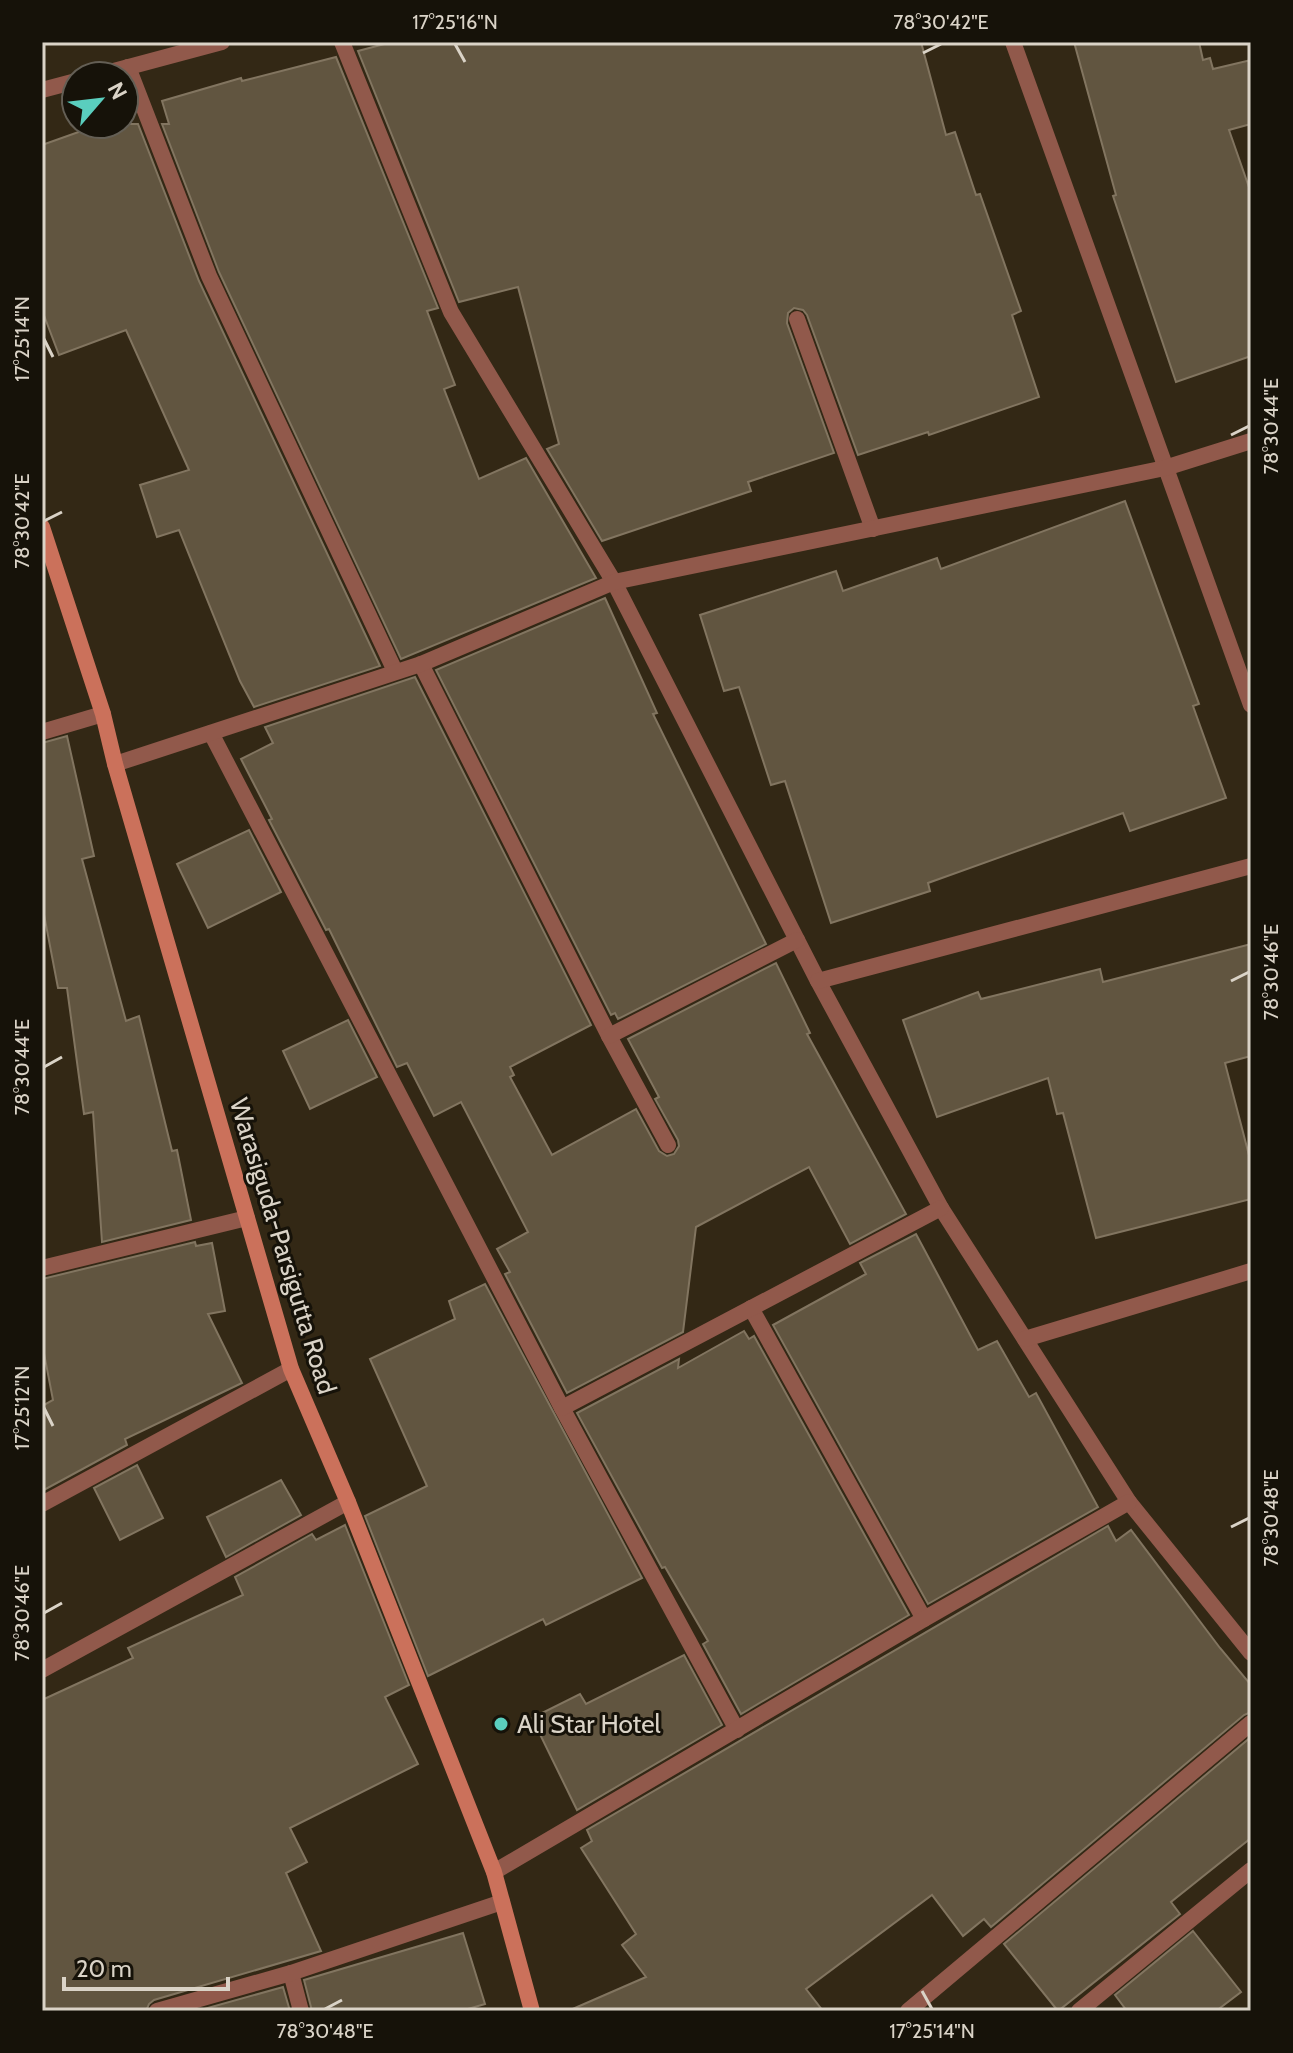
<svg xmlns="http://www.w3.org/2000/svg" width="1293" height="2053" viewBox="0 0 1293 2053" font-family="Cabin,sans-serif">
<rect width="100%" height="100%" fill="#332815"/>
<g fill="#615540" stroke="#827560" stroke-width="2">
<path d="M392,42h529l25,93 9,-3 21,63 4,-1 41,117 -9,4 27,82 -110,38 -1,-3 -70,23 -51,-140 -4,-5 -9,-2 -6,5 -1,10 47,130 -86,29 3,9 -149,50 -55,-92 12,-5 -41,-157 -59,15 -101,-251z"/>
<path d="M1074,42h125l4,18 7,-2 3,11 38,-9v64l-22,6 22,63v163l-75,26 -63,-186 3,-1z"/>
<path d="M336,57l102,251 -11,3 28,74 -11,4 35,90 47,-21 70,120 -195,81 -182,-387 -57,-148h7l-7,-23 79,-23 1,3z"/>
<path d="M101,124h37l61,157 181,385 -126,41 -14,-26 -61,-151 -22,7 -17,-52 49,-15 -63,-140 -67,25 -17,-45v-165z"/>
<path d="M1125,501l74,203 -6,2 33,92 -96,33 -7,-18 -195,70 2,8 -99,32 -46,-142 -14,4 -32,-98 -15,4 -24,-76 136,-44 7,20 94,-33 4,11z"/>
<path d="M605,598l52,115 -4,1 113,230 -148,75 -3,-6 -4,2 -175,-345z"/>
<path d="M415,677l176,348 -81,42 4,8 -4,2 42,78 84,-46 23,42 8,5 7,-2 5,-8 -1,-6 -23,-41 4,-2 -31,-58 148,-76 34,70 -3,1 99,180 -56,30 -41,-77 -113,60 -13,105 -116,61 -62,-119 5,-2 -13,-23 31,-17 -67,-130 -27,14 -27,-53 -10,4 -68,-138 -3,1 -57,-110 3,-1 -31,-60 32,-16 -8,-16z"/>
<path d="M67,736l27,120 -12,3 44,162 13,-5 33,135 5,-1 14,70 -89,22 -9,-130 -9,2 -17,-126h-9l-16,-84v-161z"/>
<path d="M249,830l32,62 -73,36 -31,-64z"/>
<path d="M1251,944v112l-26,7 26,100v36l-155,39 -33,-125 -6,1 -9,-36 -111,39 -34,-97 75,-28 3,7 119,-30 3,13z"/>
<path d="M348,1020l29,57 -67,32 -27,-58z"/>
<path d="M916,1234l62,116 19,-9 32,56 7,-4 62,114 -170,97 -155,-279 93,-51 -6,-11z"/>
<path d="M195,1242l1,4 16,-3 13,68 -17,3 34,69 -117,56 2,6 -85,46v-85l11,-6 -11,-57v-64z"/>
<path d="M485,1284l157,294 -96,47 -3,-6 -115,57 -63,-160 62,-30 -57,-127 85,-40 -6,-18z"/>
<path d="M744,1331l5,8 5,-3 155,279 -168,99 -38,-70 5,-3 -43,-74 -3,1 -85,-155 102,-54 -1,9z"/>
<path d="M137,1465l26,53 -43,22 -26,-52z"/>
<path d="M281,1480l20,35 -75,42 -19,-40z"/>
<path d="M345,1525l64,160 -24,12 33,67 -128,64 17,34 -21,11 35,78 -167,49 -5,4 -3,7h-104v-311l91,-42 -5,-10 115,-53 -8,-18 77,-43 4,6z"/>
<path d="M1108,1526l8,15 15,-11 89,118 31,37v27l-7,3 -253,212 -7,-8 -21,17 -31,-41 -126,94 17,22h-255l78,-34 -24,-32 14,-11 -55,-86 11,-7 -5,-11z"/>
<path d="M684,1655l38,70 -145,85 -45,-92 48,-24 6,10z"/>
<path d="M1251,1737v101l-80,64 9,12 -122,97 -54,-67z"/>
<path d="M1193,1931l48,61 -25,19h-89l-12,-16z"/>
<path d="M463,1933l22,71 -24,7h-149l-8,-31z"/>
<path d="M283,1987l7,24h-93z"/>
</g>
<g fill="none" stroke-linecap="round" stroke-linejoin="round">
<g stroke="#91594b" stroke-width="16">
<path d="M342,42l109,270 163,270 204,399 123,227 188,294 122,151"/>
<path d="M1013,42l238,663"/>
<path d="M128,67l81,209 186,395"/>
<path d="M95,76l127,-34"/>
<path d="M42,90l34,-9"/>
<path d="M797,319l76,210"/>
<path d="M421,664l188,372 59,109"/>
<path d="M42,732l61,-18"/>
<path d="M211,733l351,675 175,322"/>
<path d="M115,764l306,-100 193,-82 551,-114 86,-27"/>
<path d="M818,981l433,-115"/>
<path d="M609,1036l188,-96"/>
<path d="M42,1268l205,-50"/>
<path d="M751,1308l173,311"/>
<path d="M1025,1339l226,-68"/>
<path d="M562,1408l379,-200"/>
<path d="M42,1504l249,-135"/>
<path d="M42,1670l306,-168"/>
<path d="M494,1872l430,-253 205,-117"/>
<path d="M291,1973l10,38"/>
<path d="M157,2011l134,-38 211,-71"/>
<path d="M908,2011l343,-288"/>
<path d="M1079,2011l172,-141"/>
</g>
<path stroke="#cb715b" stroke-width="16" d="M42,527l61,187 12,50 176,605 57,133 146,370 38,139"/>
</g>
<path fill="none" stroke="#dad3c7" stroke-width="3" d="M455,44l10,18M923,53l18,-9M44,339l9,18M1231,435l18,-9M44,521l18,-9M1231,981l18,-9M44,1067l18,-10M44,1408l9,18M1231,1527l18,-9M44,1613l18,-10M922,1991l10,18M325,2009l17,-9"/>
<circle fill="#5acebe" stroke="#161209" stroke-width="3" cx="501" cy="1724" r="8"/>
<g text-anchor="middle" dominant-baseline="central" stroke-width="6" stroke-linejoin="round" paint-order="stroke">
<g font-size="26" fill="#dad3c7" stroke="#161209">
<text transform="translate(283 1246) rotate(73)">Warasiguda-Parsigutta Road</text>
</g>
<g font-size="26" fill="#dad3c7" stroke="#161209" text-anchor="start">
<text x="517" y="1724">Ali Star Hotel</text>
</g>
</g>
<rect width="1293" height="2053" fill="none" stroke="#161209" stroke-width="88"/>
<g transform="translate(100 100) rotate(62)"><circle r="38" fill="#161209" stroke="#645f55" stroke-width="2"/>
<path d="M0-6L14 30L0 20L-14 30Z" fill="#5acebe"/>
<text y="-12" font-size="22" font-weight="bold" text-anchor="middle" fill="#dad3c7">N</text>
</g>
<path d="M64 1977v12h164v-12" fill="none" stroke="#dad3c7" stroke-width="4"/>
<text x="76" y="1977" font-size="24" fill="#dad3c7" stroke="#161209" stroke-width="6" paint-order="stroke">20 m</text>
<rect x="44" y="44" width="1205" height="1965" fill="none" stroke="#dad3c7" stroke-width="3"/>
<g font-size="20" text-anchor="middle" fill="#dad3c7">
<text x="455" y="29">17°25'16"N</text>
<text x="941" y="29">78°30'42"E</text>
<text transform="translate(22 339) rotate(-90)" y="7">17°25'14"N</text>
<text transform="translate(1271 426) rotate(-90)" y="7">78°30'44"E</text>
<text transform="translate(22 521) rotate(-90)" y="7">78°30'42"E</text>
<text transform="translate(1271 972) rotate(-90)" y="7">78°30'46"E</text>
<text transform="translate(22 1067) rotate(-90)" y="7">78°30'44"E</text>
<text transform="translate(22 1408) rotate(-90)" y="7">17°25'12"N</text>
<text transform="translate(1271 1518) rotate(-90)" y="7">78°30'48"E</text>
<text transform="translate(22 1613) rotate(-90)" y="7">78°30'46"E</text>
<text x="325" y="2038">78°30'48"E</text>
<text x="932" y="2038">17°25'14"N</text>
</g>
</svg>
